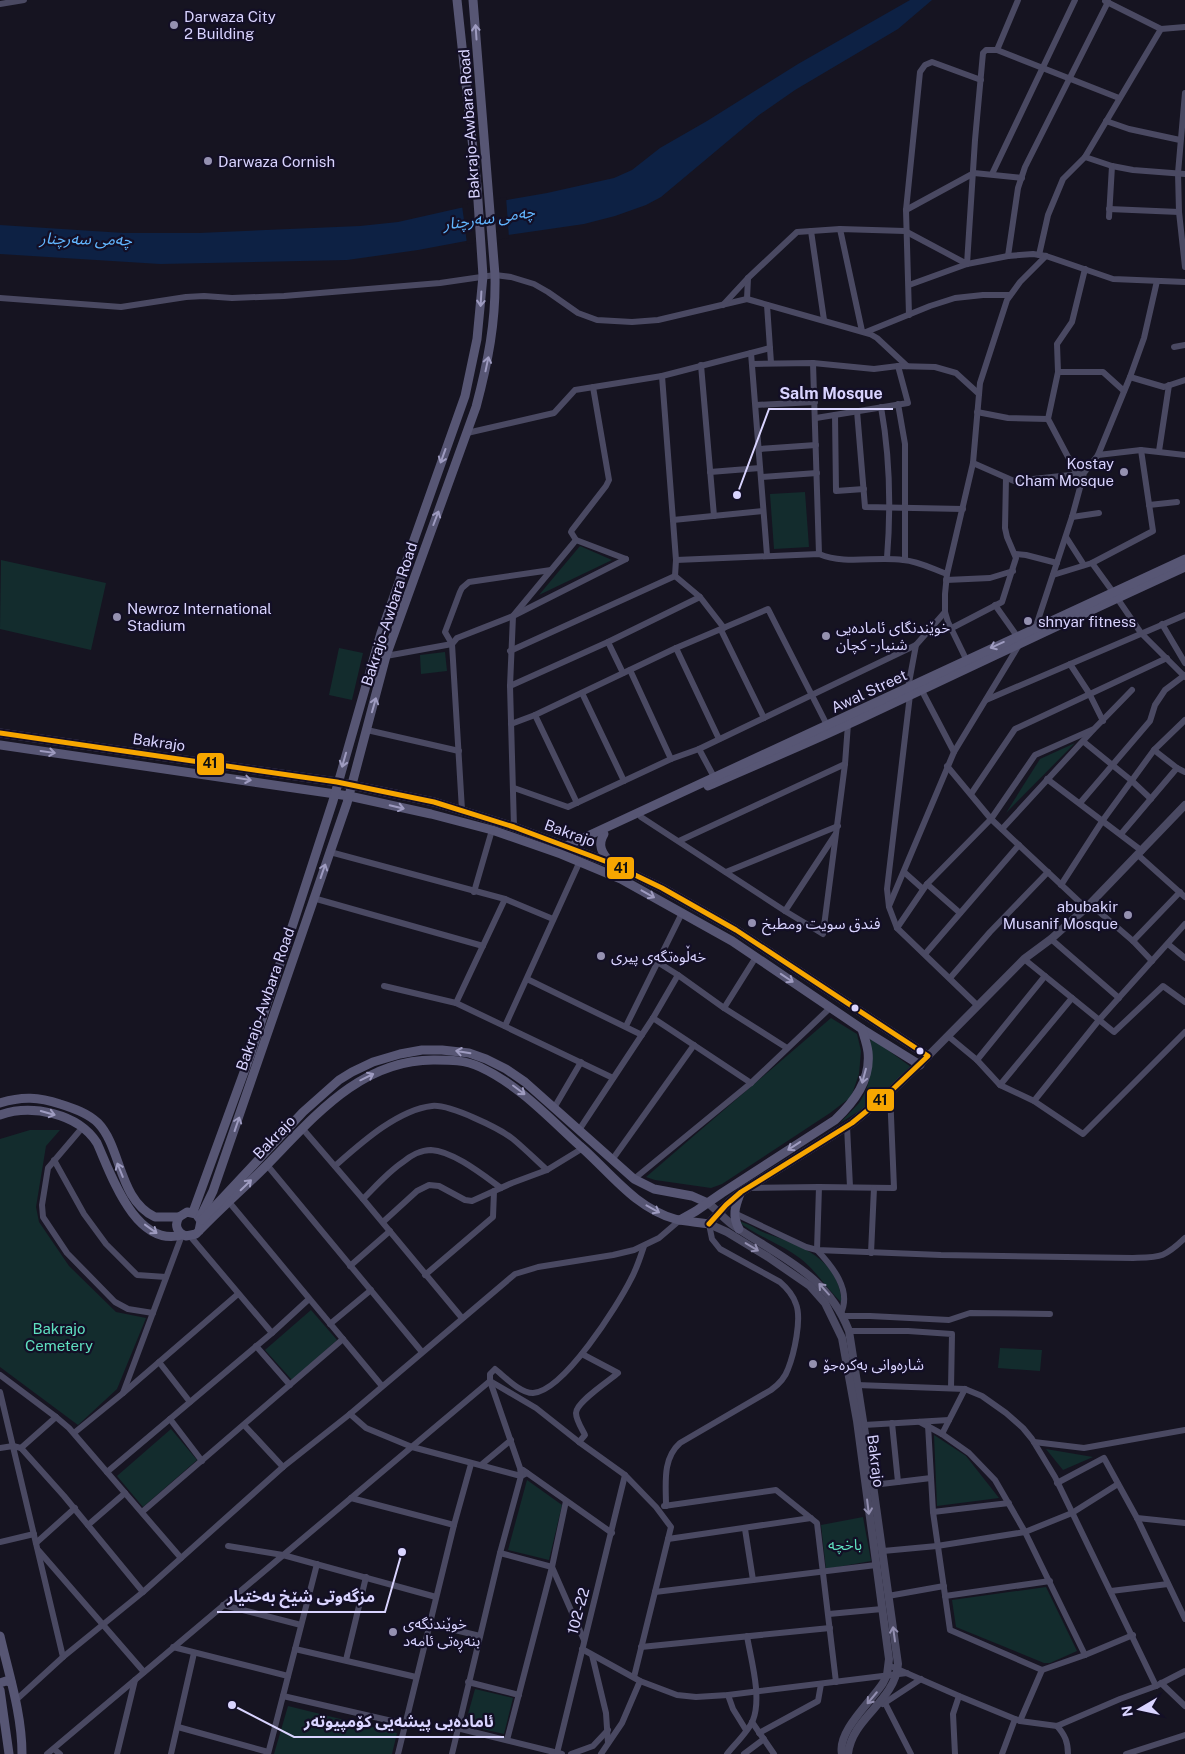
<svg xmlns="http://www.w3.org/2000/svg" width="1185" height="1754" viewBox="0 0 1185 1754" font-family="'Public Sans','Noto Sans Arabic',sans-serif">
<rect width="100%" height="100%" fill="#161421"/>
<g fill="#132c2d">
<path d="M805,492l4,55 -35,2 -4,-55z"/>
<path d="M580,546l32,14 -73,35z"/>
<path d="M1,560l105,23 -15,67 -91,-21z"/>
<path d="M339,648l24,5 -11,47 -23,-5z"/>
<path d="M445,652l2,19 -26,3 -1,-19z"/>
<path d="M1075,743l-69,70 34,-54z"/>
<path d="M831,1018l26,16 4,17 -2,23 -8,23 -21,16 -108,71 -11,4 -56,-8 -9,-3z"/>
<path d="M870,1037l41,30 -36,34 -35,22c6,-7 13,-13 19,-20 14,-19 13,-44 11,-66z"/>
<path d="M30,1130h30l-14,16 -10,61 3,15 30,44 47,46 30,6 -29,71 -39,36 -78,-58v-228z"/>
<path d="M737,1221c9,1 19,8 28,12 37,13 73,25 77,70 -15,-14 -25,-31 -41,-44 -20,-15 -44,-23 -64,-38z"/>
<path d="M311,1310l26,30 -45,40 -27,-30z"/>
<path d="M1000,1348l42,2 -2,21 -42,-3z"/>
<path d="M171,1429l26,31 -54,47 -26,-31z"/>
<path d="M934,1435l32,21 33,42 -62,8z"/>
<path d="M1046,1449l47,8 -30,13z"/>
<path d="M527,1480l35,25 -13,55 -41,-10z"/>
<path d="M863,1517l8,44 -45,8 -5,-44z"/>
<path d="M1046,1587l31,64 -27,12h-6l-88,-36 -4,-27z"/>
<path d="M475,1689l38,9 -9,36 -39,-9z"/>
<path d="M288,1706l109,27 -5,21h-118z"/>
</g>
<path fill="#0d2144" d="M910,0h22l-34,29 -103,61 -36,25 -98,82 -15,8 -31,11 -31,8 -118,17 -48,9 -71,10 -187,4 -160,-10v-29l124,8h75l161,-7 38,-4 62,-14 87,-15 67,-15 18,-8 28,-22 47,-27 91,-57z"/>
<path fill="#161421" d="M506,197l3,41 -42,6 -5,-39z"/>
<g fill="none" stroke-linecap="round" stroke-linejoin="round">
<g stroke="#4a4962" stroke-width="6">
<path d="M1105,1l56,28"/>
<path d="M0,4l24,-4"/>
<path d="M997,50l21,-50"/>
<path d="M1185,93l-7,80 1,39 6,55"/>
<path d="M1106,121l23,8 51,11"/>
<path d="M1085,157l27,9 21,4 52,4"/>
<path d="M992,174l83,-174"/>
<path d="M1109,209l70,3"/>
<path d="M906,210l68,-37 48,5"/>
<path d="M1109,217l3,-51"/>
<path d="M840,229l22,102"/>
<path d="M811,231l13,89"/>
<path d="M1039,255l9,-40 15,-36 22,-22 76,-128 24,-2"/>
<path d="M1008,256l10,-68 7,-21 83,-165"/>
<path d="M909,285l58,-21 41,-8 25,-2 13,2 67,23 72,3"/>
<path d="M0,298l121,9 65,-10 18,-1 28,2 52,-2 156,-13 55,-8 16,2 23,7 14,8 30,21 19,7 35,2 26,-2 89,-21 123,35 7,4 30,28"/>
<path d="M747,299l1,-21"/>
<path d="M723,305l25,-27 49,-46 43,-3 65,2 62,33 8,-124 8,-87 3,-3h11l122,48"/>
<path d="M767,305l4,58"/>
<path d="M909,315l-3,-105 14,-138 5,-7 7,-3 49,18"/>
<path d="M866,332l64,-26 25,-8 28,-3h27"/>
<path d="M1174,347l11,-2"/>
<path d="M751,353l16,202"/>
<path d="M813,363l6,191"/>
<path d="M752,364l61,-1 61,6 24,-3 37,1 21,6 23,21"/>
<path d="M701,365l13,151"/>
<path d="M1058,372h45l21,19"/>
<path d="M662,376l14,184 -1,16"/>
<path d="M1130,377l34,10 21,-7"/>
<path d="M898,404l7,40v116"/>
<path d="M756,405l59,-3"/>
<path d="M881,407c9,50 10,101 6,151"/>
<path d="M857,411l8,96 98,2"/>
<path d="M977,412l31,6 40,1"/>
<path d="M835,415l1,76 28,-2"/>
<path d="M816,418l92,-15 -10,-37"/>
<path d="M467,433l87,-20 21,-23 87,-14 108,-28"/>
<path d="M759,449l57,-4"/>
<path d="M1159,451l10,-66"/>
<path d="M1098,455l43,-5 44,5"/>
<path d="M973,463l41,18 66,-7"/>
<path d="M710,472l50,-4"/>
<path d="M1077,474l-29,-55 10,-47 -1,-28 15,-22 13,-53"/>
<path d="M761,477l56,-4"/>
<path d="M1149,505l28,-3"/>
<path d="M1072,517l27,-4"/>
<path d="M673,520l90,-9"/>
<path d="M1066,537l18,28"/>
<path d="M576,540l-5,-8 1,-2 34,-44 3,-6 -16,-93"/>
<path d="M1015,554l11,1 31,8"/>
<path d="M676,560l143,-6c26,11 57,2 84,6 15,1 30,9 44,14"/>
<path d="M1092,563l21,29"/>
<path d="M1053,575l39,-12 61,-32 -12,-81"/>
<path d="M675,576l25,21 24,31"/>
<path d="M946,580l44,-2 23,-7"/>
<path d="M1117,598l24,35 44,44"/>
<path d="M995,605l22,31"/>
<path d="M1162,624l23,39"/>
<path d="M950,629l52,-27 14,-44 -9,-21 -2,-9 1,-50"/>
<path d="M1035,629l37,-112 12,-44 14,-18 32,-78 14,-39 13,-57"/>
<path d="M721,630l43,88"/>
<path d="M608,642l15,31"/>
<path d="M676,648l43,91"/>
<path d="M510,651l165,-75"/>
<path d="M386,656l66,-12 5,-6 56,-22 113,-57"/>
<path d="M966,659l-18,-37 -3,-10v-18l2,-20 26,-111 7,-80 27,-83 13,-18 26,-26"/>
<path d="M1070,664l19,29 14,28"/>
<path d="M630,670l41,89"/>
<path d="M510,686l98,-44 92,-45"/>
<path d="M908,688l8,-43"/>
<path d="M921,689l33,63"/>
<path d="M582,693l42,88"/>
<path d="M910,695l-23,194 2,18 8,21 81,78"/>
<path d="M986,700l199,-85"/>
<path d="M535,715l42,88"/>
<path d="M511,724l24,-9 141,-67 92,-39 59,116"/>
<path d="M367,730l92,21"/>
<path d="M1084,742l48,39 19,18"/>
<path d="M699,749l15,28"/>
<path d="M1154,750l23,18 8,4"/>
<path d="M947,766l44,53 95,89"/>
<path d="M1047,779l95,72"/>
<path d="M514,788l54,19 103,-48 28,-10 217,-104 29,-33"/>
<path d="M971,794l44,-65 152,-71"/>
<path d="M1080,803l70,-82 5,-16 10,-15 20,-15"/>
<path d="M462,810l-10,-166 -7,-12 15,-40 2,-4 7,-6 82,-12"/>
<path d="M641,817l144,94 38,23 22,-170 3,-40"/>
<path d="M514,827l-4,-141 3,-70 63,-76 50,19"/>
<path d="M1002,829l91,-99"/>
<path d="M1121,834l56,-66"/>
<path d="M679,841l166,-77"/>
<path d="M330,852l175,47 48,20"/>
<path d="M1138,855l47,42"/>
<path d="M726,872l112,-46"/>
<path d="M904,872l19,17"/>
<path d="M927,884l33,29"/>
<path d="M1061,885l42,-65 51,-70 31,-30"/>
<path d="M474,892l18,-62"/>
<path d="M313,898l170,48"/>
<path d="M1090,904l43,37 19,20"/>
<path d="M889,906l65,-154 65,-107"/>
<path d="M785,911l50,-76"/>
<path d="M897,928l30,-44 64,-65 44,-64 59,-26 38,-39"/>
<path d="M1051,939l68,59"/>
<path d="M1133,941l47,-49"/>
<path d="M1168,944l17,14"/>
<path d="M925,954l94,-109"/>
<path d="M1024,959l90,73 49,-46 22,16"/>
<path d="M659,963l19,12 46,33 63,40"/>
<path d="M950,978l40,-46 58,-60"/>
<path d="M527,979l115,56"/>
<path d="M384,986l72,17 157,75"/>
<path d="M456,1003l49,-104"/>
<path d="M724,1008l32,-51"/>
<path d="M653,1018l98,65"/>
<path d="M505,1026l75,-165"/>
<path d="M626,1026l56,-113"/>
<path d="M948,1036l29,24 23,25 34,16 49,33 102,-102"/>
<path d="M977,1060l68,-84"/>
<path d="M1000,1085l72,-87"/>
<path d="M1034,1101l65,-81 86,-96"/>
<path d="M554,1108l27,-46"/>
<path d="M847,1126l3,61"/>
<path d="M82,1128l-34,40 -6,37 1,12 24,36 48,49 13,7 25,4"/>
<path d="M302,1128l61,71 99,119"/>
<path d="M579,1130l74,-112 25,-43"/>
<path d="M54,1160l30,54 22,30 31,31 29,2"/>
<path d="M612,1160l82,-115"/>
<path d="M267,1165l155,187"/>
<path d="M335,1166c25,-22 62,-56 97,-60 17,-2 67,22 81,33 12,10 23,21 34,31"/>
<path d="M634,1179l117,-96 80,-76"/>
<path d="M819,1187l-2,63c15,16 35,40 24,63"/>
<path d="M749,1188l70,-1 75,1 -4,-96"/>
<path d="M363,1199c13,-13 25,-27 40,-37 7,-6 18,-12 28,-12 22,1 52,25 70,38"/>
<path d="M229,1202l153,184"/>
<path d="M734,1213l72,34 11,3 124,5 192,3c28,-1 31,0 52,-20"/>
<path d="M383,1222l34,-31 12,-6 10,1 26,14 7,1 40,-18 35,-13 36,-22"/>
<path d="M190,1236l82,97"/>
<path d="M871,1253l3,-65"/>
<path d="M350,1266l40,-35"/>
<path d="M425,1275l68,-58 1,-26"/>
<path d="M842,1316h28l79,4 21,-7 80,1"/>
<path d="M330,1324l41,-34"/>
<path d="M849,1331h59l44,3 -1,54"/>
<path d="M256,1346l34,39"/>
<path d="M159,1362l31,40"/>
<path d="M0,1375l56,42 13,11 112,130"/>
<path d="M490,1381l46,27 43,34 46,33 31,32 15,20 -37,150"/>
<path d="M857,1385l108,4 17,7 24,17 17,15 9,11 23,38 101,209"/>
<path d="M0,1392l63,265"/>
<path d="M123,1393l59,-158"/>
<path d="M350,1414l16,14 46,19 109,29 6,-3"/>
<path d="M170,1419l32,42"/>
<path d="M920,1422l22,12 27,19 26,27 30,52 60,123"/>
<path d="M892,1423l6,59"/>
<path d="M244,1425l39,42"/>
<path d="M864,1425l85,-5"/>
<path d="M928,1425l5,87 17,118 92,40 43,-15 48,-20"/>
<path d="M74,1433l48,-39 116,-100"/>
<path d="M942,1434l23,-45"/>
<path d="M579,1442l6,-7c-3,-6 -9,-15 -9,-22 0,-11 34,-33 42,-40l-36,-19"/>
<path d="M1034,1442l50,6 101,-18"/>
<path d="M0,1448l13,-2 8,2 43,48 79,96"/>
<path d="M21,1448l35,-31"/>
<path d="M481,1465l30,-25"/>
<path d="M523,1470l89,63"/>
<path d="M107,1472l165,-139 37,-34"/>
<path d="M1057,1483l47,-25 33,60 48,101"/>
<path d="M873,1485l58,-7"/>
<path d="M351,1498l103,27"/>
<path d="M664,1506l112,-16 41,33 19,159"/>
<path d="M666,1506c0,-22 -4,-47 14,-63l91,-53c7,-5 14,-12 17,-21 6,-15 14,-50 8,-65 -3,-9 -9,-16 -16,-22l-60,-33 -8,-10 -3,-15"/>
<path d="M142,1512l201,-173"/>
<path d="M933,1512l76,-9"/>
<path d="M1137,1518l48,5"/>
<path d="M88,1525l37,-32"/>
<path d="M745,1529l8,51"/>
<path d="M668,1539l143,-21"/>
<path d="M0,1542l34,-8"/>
<path d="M36,1543l39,-35"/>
<path d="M228,1546l55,9 153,42"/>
<path d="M39,1551l105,121"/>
<path d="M883,1551l54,-5 88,-14 47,-19 46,-29"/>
<path d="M500,1553l52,14 32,73"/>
<path d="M1111,1591l57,-7"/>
<path d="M655,1592l221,-27"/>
<path d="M888,1596l56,-10"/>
<path d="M945,1596l105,-15"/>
<path d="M223,1605l78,20"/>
<path d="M829,1614l53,-5"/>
<path d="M430,1624l50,12"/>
<path d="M173,1647l115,29"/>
<path d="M641,1647l189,-19"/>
<path d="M295,1649l121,28"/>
<path d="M582,1649l58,32 37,14 19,2 32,-2 179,-22"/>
<path d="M592,1655l14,58 2,30"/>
<path d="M346,1660l20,-83"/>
<path d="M888,1665l71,31 61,25 37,5 63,-27 36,-13 29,-15"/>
<path d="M468,1682l51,13"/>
<path d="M1161,1683l24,23"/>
<path d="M728,1695l5,14 13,21"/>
<path d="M283,1696l122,28"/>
<path d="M883,1699l28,55"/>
<path d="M16,1700l47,-43 80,-65 140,-125 67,-53 165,-140 23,-7 75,-12 21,-5 25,-12 21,-18"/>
<path d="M883,1704l38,-25"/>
<path d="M1020,1721l22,-51"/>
<path d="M752,1722l22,32"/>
<path d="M1057,1726c8,9 11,16 11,28"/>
<path d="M178,1727l90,25"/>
<path d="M457,1728l105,26"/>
<path d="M759,1733l59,-32 3,-17"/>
<path d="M507,1740l45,-173 14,-66"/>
<path d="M54,1749l6,5"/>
<path d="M557,1753l68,-278"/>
<path d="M47,1754l443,-373"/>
<path d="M117,1754l18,-74"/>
<path d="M171,1754l23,-101"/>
<path d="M268,1754l49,-190"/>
<path d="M398,1754l56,-229 17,-61"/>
<path d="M452,1754l48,-201 21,-77 -1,-8 -30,-87v-7l5,-5c10,8 25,24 38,24 31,-2 85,-88 98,-114 6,-11 9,-21 13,-33"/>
<path d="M571,1754l22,-8 15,-16"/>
<path d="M601,1754l21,-31 18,-42"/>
<path d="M727,1754c7,-9 22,-23 26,-34 9,-23 -2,-60 -6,-84"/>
<path d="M744,1754l20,-15"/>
<path d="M955,1754l-2,-40 6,-18"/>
<path d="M1002,1754l13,-35"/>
<path d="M1126,1754l59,-19"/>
</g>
<g stroke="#4a4962" stroke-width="8">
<path d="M928,1056l96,-97 27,-20 35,-31 99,-103"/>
<path d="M708,1203c9,7 17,17 26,23 47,32 93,48 115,105l24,154 25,179c-3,38 -46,53 -50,90"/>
<path d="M709,1224l18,8 41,25 42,29 15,17 17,35 15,83 32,238 -2,16 -4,8c-12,19 -46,48 -41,71"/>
</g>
<g stroke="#575674" stroke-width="9">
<path d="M0,733l337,49 97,20 80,25 96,36 52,25 74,42 192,126 -38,36 -38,31 -111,69 -15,13 -17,19c-11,-2 -23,-2 -34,-5 -40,-11 -65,-47 -95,-73 -32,-29 -61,-61 -100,-79 -15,-7 -30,-7 -45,-7 -74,-1 -121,57 -168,105 -23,23 -48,45 -71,69l-10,2c-9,-3 -12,-11 -7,-19l8,-5 9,2 5,7 -2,10"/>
<path d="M0,745l349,51 82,18 61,16 69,24 60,25 111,62 130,88 58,36"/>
<path d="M708,786c47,-21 96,-41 143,-63 111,-52 222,-105 334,-156"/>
<path d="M604,834c-7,11 -2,19 6,28"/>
<path d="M564,847l621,-288"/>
<path d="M0,1103c22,-7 39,-6 60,1 13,4 28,9 38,19 24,25 20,76 57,94h24"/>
<path d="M0,1115c31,-11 78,-2 97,28 14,31 38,105 85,92"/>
<path d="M193,1212l58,-159 82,-252 48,-168 84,-237 12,-57 6,-63 -6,-90 -20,-186"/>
<path d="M200,1218l13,-27 134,-388 39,-147 90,-249c12,-45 20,-85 19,-132l-22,-275"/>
<path d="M202,1220l101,-108 36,-32 13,-8 21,-10 27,-8 22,-4h20l27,3 17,6 20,10 19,13 109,97 20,10 38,7 16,7"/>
<path d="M680,1220l16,-9 26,-18 113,-73c19,-18 36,-40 33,-68 -1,-8 -4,-16 -6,-23"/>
<path d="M739,1229c-7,-13 -4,-22 1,-35"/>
<path d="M0,1636c9,39 22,78 22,118"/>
<path d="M0,1683l6,-2 5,1"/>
<path d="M0,1690l9,64"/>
</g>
<defs>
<path id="bus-1" d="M0,733l337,49 97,20 80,25 96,36 52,25 74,42 192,126 -38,36 -38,31 -111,69 -15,13 -17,19"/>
</defs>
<use href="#bus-1" stroke="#130f26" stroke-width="9"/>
<use href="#bus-1" stroke="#f7a600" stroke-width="5"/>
</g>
<defs><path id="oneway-shaft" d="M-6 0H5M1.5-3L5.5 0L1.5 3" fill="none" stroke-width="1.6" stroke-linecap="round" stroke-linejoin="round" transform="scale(1.25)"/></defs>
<g stroke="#9e9bc0">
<use href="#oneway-shaft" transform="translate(476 32) rotate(-94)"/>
<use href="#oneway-shaft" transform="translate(481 299) rotate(93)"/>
<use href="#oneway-shaft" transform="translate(487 364) rotate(-78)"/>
<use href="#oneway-shaft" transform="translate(443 456) rotate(110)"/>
<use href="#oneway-shaft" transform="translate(436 518) rotate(-69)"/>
<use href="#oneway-shaft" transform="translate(997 645) rotate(156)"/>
<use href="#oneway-shaft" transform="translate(374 705) rotate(-74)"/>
<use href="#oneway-shaft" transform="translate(48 752) rotate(8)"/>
<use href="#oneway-shaft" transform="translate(344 760) rotate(106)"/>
<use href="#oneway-shaft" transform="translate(244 779) rotate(9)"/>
<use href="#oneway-shaft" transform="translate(397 807) rotate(13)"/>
<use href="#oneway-shaft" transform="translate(323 871) rotate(-71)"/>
<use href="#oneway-shaft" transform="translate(648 894) rotate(29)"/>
<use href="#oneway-shaft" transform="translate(787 978) rotate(34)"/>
<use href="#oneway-shaft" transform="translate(463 1052) rotate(-171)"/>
<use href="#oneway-shaft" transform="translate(864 1076) rotate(105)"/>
<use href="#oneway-shaft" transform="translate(367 1077) rotate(-26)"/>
<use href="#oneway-shaft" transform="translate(519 1090) rotate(37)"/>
<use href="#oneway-shaft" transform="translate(48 1113) rotate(16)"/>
<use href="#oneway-shaft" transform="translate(237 1124) rotate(-71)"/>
<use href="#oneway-shaft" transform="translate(794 1146) rotate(147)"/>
<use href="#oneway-shaft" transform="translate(120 1170) rotate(-112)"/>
<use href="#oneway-shaft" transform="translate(246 1185) rotate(-44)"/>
<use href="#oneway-shaft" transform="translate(653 1209) rotate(29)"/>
<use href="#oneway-shaft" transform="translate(151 1229) rotate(36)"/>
</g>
<g stroke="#928eb0">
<use href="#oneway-shaft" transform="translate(752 1247) rotate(31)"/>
<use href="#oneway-shaft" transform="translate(824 1289) rotate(-132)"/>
<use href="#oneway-shaft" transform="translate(868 1507) rotate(83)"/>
<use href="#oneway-shaft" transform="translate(894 1634) rotate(-98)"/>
<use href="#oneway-shaft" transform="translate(872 1698) rotate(130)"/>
</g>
<g fill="#9591b1" stroke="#130f26" stroke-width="2">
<circle cx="174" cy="25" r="5"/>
<circle cx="208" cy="161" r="5"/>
<circle cx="1124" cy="472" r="5"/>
<circle cx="117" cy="617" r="5"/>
<circle cx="1028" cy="621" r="5"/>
<circle cx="826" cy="636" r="5"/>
<circle cx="1128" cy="915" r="5"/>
<circle cx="752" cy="923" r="5"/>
<circle cx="601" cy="956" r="5"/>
<circle cx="813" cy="1364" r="5"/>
<circle cx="393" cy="1632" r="5"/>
</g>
<g fill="#d9d4ff" stroke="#130f26" stroke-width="2">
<circle cx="855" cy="1008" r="4.5"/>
<circle cx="920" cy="1051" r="4.5"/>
</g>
<g text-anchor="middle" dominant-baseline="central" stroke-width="4.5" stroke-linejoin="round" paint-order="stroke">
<g font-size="15" fill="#d9d4ff" stroke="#130f26" text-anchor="start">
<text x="184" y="16">Darwaza City<tspan x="184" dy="17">2 Building</tspan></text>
<text x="218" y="161">Darwaza Cornish</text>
<text x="1114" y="463" text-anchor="end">Kostay<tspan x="1114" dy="17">Cham Mosque</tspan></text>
<text x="127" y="608">Newroz International<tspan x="127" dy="17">Stadium</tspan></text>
<text x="1038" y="621">shnyar fitness</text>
<text x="836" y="627">خوێندنگای ئامادەیی<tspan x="836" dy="17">شنیار - کچان</tspan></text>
<text x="1118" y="906" text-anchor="end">abubakir<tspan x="1118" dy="17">Musanif Mosque</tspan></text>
<text x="762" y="923">فندق سويت ومطبخ</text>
<text x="611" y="956">خەڵوەتگەی پیری</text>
<text x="823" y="1364">شارەوانی بەکرەجۆ</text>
<text x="403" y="1623">خوێندنگەی<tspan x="403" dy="17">بنەڕەتی ئامەد</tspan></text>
</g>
<g font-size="15" fill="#d9d4ff" stroke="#130f26">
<text transform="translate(469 124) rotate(-94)">Bakrajo-Awbara Road</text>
<text transform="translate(389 614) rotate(-72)">Bakrajo-Awbara Road</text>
<text transform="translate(869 691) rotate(-25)">Awal Street</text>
<text transform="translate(159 742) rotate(8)">Bakrajo</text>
<text transform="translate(570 833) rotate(20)">Bakrajo</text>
<text transform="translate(265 999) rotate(-71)">Bakrajo-Awbara Road</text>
<text transform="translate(274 1137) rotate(-46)">Bakrajo</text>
<text transform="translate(876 1461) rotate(83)">Bakrajo</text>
<text transform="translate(578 1611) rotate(-75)">102-22</text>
</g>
<g font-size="15" fill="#5fe0c0" stroke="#130f26">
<text x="59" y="1328">Bakrajo<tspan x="59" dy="17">Cemetery</tspan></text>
<text x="845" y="1544">باخچە</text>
</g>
<g font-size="16" font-style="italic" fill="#62b6ff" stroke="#130f26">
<text transform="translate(489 218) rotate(-8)">چەمی سەرچنار</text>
<text transform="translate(86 239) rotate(1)">چەمی سەرچنار</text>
</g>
</g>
<path fill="none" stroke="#d9d4ff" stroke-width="2" d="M737 495L769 409H893M402 1552L385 1612H217M232 1705L294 1737H504"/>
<g fill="#d9d4ff" stroke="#130f26" stroke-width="2">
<circle cx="737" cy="495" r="5"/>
<circle cx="402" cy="1552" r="5"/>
<circle cx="232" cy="1705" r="5"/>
</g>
<g font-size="16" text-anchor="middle" font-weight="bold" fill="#d9d4ff" stroke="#130f26" stroke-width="4.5" stroke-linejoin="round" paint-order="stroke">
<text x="831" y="399">Salm Mosque</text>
<text x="301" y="1602">مزگەوتی شێخ بەختیار</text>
<text x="399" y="1727">ئامادەیی پیشەیی کۆمپیوتەر</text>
</g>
<g stroke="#130f26" stroke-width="2">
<rect x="196" y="752" width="29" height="24" rx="5" fill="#f7a600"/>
<rect x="606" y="856" width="29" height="24" rx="5" fill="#f7a600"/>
<rect x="866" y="1088" width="29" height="24" rx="5" fill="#f7a600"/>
</g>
<g font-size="14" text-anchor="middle" font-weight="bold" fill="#111">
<text x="210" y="768">41</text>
<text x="621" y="873">41</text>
<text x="880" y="1105">41</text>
</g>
<g transform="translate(1140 1709) rotate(261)" stroke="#130f26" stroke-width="4" paint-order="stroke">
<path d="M0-4L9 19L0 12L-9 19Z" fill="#d9d4ff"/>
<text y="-8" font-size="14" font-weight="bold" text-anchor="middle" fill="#d9d4ff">N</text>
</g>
</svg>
